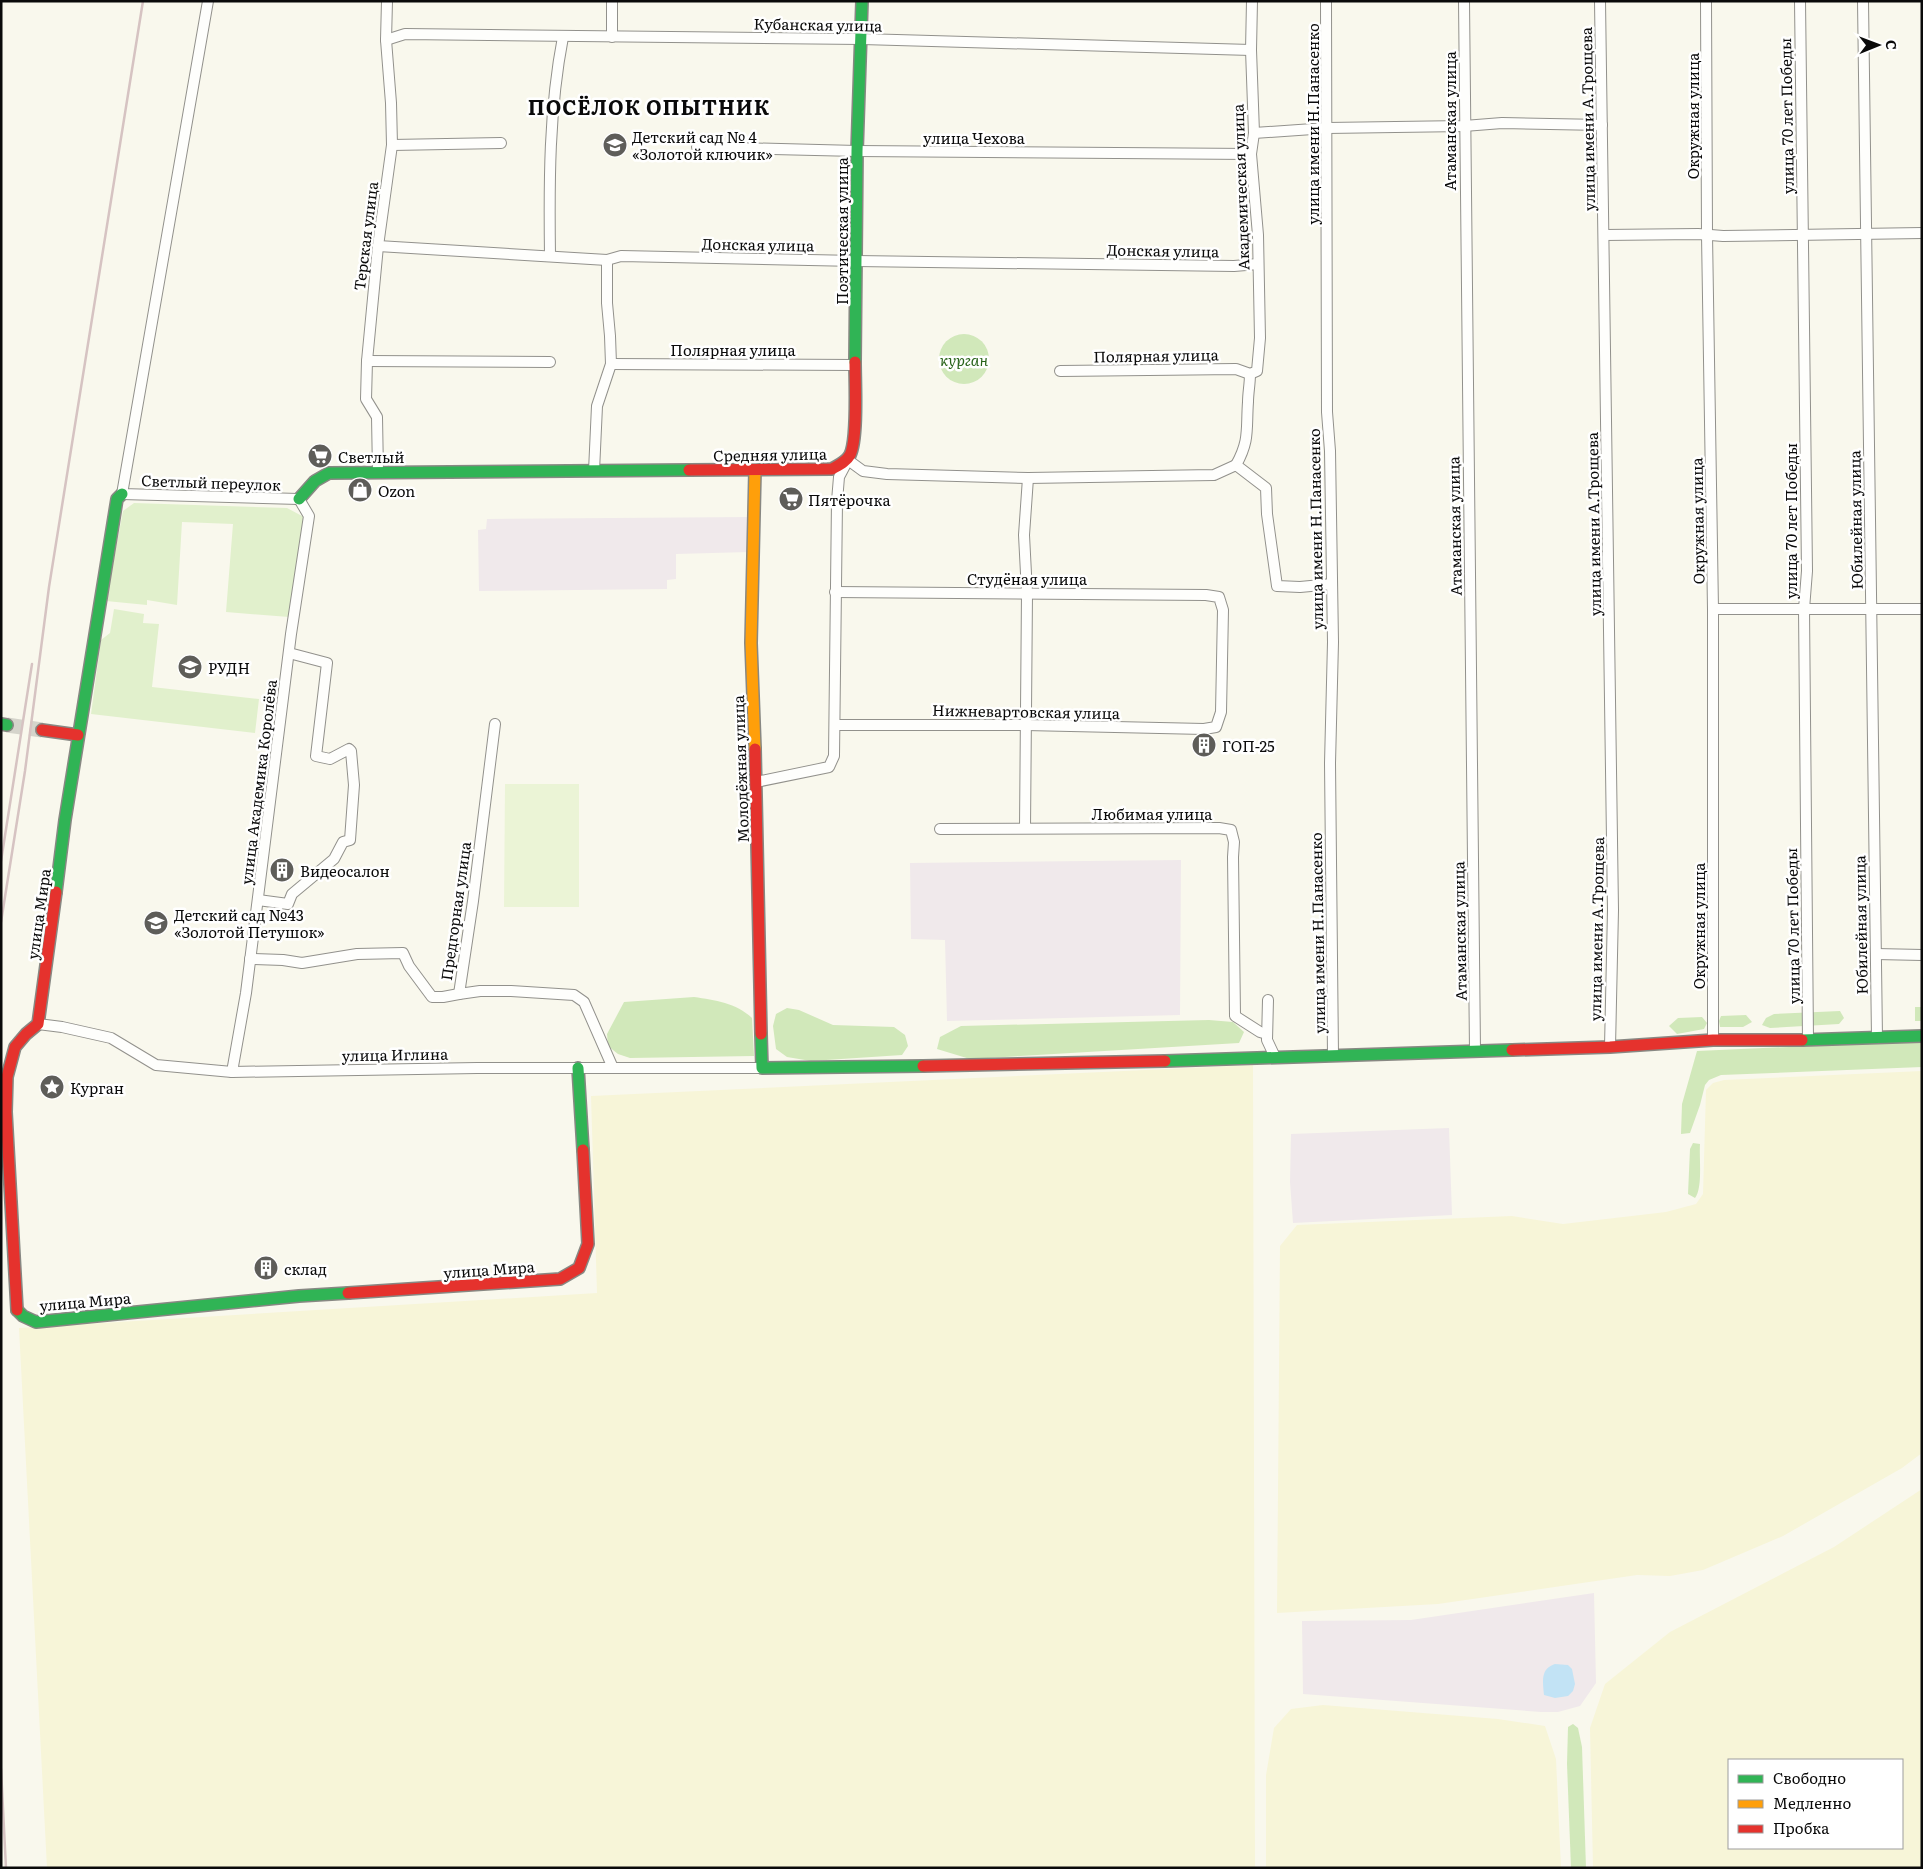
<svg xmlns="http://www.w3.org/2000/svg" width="1923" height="1869" viewBox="0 0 1923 1869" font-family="Literata,serif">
<rect width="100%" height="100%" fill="#f9f8ed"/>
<g fill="#f0e9eb">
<path d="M749,517v35l-73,2v25l-9,1v9l-188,2 -1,-61 8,-1 1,-10z"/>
<path d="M1181,860l-1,155 -233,6 -2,-81 -34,-1 -1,-76z"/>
<path d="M1449,1128l3,87 -159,8 -3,-41 1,-48z"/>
<path d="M1594,1593l2,90 -16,23 -22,6h-17l-238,-18 -1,-73 109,-1z"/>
</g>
<g fill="#f7f5d8" fill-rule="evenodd">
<path d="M1253,1065l2,803h-1208l-28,-540 578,-35 -6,-197z"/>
<path d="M1922,1071v382l-20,15 -119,68 -80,34 -33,6 -33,-1 -199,29 -161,9 3,-367 17,-21 215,-9 51,8 103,-12 30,-8 7,-10 3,-104 7,-7 11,-3z"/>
<path d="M1922,1489v379h-329l-3,-140 15,-44 65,-52 164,-85zM1729,1760h173v88h-173z"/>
<path d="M1323,1705l175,14 47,7 11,33 5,109h-295v-93l8,-47 17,-19z"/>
</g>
<g fill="#e1f0cc">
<path d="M134,503l153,5 17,9 -15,100 -63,-5 7,-88 -51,-2 -5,83 -30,-5v5l-41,-4 17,-90z"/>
<path d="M114,609l30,5 -1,9 16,1 -7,63 107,12 -4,34 -164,-19 10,-74 9,-7z"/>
</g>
<g fill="#d1e8ba">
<circle cx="964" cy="359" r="25"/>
<path d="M694,997c21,3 42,6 58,21l2,38 -124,2 -12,-4 -10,-8 -1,-12 17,-32z"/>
<rect x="1915" y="1007" width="7" height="14"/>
<path d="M787,1008l12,2 34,15 61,2 11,8 3,11 -6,9 -91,6 -24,-4 -11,-8 -3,-23 3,-12z"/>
<path d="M1840,1011l4,7 -5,6 -69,4 -8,-3 4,-7 8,-4z"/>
<path d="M1746,1015l6,7 -9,5h-23l-1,-6 2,-5z"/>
<path d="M1702,1017l5,6 -3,6 -27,5 -8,-8 9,-8z"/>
<path d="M1209,1020l24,2 11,10 -5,11 -269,16 -33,-10 3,-12 21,-11z"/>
<path d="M1922,1041v26l-201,8 -12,5 -4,5 -5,20 -10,28 -9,1 1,-30 15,-53z"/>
<path d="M1693,1143l7,1c-1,14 3,44 -5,54l-7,-4 2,-45z"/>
<path d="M1573,1724l5,4 4,19 4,121h-15l-4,-104 1,-37z"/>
</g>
<path fill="#ebf4d6" d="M505,784h74v123h-75z"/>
<path fill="#c2e3f5" d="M1555,1664l13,1 4,4 3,15 -2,7 -5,5 -13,2 -11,-3c-1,-14 -4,-26 11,-31z"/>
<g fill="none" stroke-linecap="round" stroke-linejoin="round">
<path stroke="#d5d4cb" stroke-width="15" stroke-dasharray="15 8" stroke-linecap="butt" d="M7,725l35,5"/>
<defs>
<g id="street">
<path d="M208,1l-86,493 177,5 10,17 -18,118 -45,359 -14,79"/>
<path d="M1326,1l1,411 3,39 3,191 -3,121 3,292"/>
<path d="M1464,1l11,1050"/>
<path d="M1600,1l13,909 -3,137"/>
<path d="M1706,1l1,234 6,374v431"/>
<path d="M1800,1l7,570 -3,38 4,431"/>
<path d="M1863,1l14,1037"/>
<path d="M612,37v-36"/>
<path d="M386,40l19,-6 457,5 389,11"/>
<path d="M1254,133l73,-5 137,-2 38,-3 100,2"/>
<path d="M392,145l109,-2"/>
<path d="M697,147l160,4 394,3"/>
<path d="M1604,235l94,-1 25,2 199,-3"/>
<path d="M378,246l229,14 14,-4 235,5 378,5 24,-2"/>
<path d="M550,256c-1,-73 -1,-147 13,-219"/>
<path d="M367,361l183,1"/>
<path d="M611,364l244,1"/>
<path d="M1060,371l176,-2 14,5"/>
<path d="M1250,374l7,-3 3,-33 -2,-103 -7,-81 3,-21 -3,-83 1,-49"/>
<path d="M1236,465c14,-25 10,-36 12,-63 0,-9 2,-18 2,-28"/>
<path d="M594,471l3,-65 14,-42 -1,-28 -3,-33v-43"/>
<path d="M378,472l-1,-55 -11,-18 1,-38 11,-115 14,-101 -1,-42 -5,-63 1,-39"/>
<path d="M1713,609h209"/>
<path d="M495,724l-22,177 -14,93 21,-3h31l63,4 10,7 29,66"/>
<path d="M835,725h191l178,4 12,-2 5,-15 2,-102 -4,-13 -13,-2 -371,-3"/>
<path d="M756,782l73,-15 5,-11 3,-255 2,-24 9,-17 15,11 24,3 141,4 186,-3 22,-10 30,23 1,26 10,72 23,1 32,-3"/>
<path d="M1025,828l2,-235 -3,-58 4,-57"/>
<path d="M940,829l279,-1 12,2 3,12 -1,15 2,159 25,16 7,2"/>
<path d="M258,900l30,4 4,-10 42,-35 9,-17 7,-2 4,-55 -3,-34 -2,-2 -19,10 -14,-3 11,-93 -38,-10"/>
<path d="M1876,954l46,1"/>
<path d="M250,959l33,1 19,3 55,-9 46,-1 6,13 23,31h11l16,-3"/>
<path d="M1268,1000l-1,40 8,17"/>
<path d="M38,1024l24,3 49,11 45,27 76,7 245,-4h285"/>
</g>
<g id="fast">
<path d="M855,362l2,-211 5,-150"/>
<path d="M299,499l16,-18 14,-8 360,-3"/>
<path d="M1,724l6,1"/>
<path d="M56,892l9,-72 52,-321 5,-5"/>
<path d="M761,1034l1,34 161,-2"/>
<path d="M1802,1040l120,-4"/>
<path d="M1165,1061l347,-11"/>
<path d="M578,1068l5,82"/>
<path d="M17,1310l6,6 13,6 263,-26 49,-3"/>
</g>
<path id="slow" d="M755,749l-4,-106 4,-173"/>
<g id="jam">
<path d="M689,470l143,-1c7,-4 14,-7 18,-14 8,-16 5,-73 5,-93"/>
<path d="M42,730l36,5"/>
<path d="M755,749l6,285"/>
<path d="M1512,1050l98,-3 103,-7h89"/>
<path d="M923,1066l242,-5"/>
<path d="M348,1293l212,-14 19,-11 9,-24 -5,-94"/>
<path d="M17,1310l-11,-198 1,-35 8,-30 11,-13 12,-10 18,-132"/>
</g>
</defs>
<use href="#street" stroke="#92918c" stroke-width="12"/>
<use href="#fast" stroke="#888883" stroke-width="14"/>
<use href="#slow" stroke="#888883" stroke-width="14"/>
<use href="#jam" stroke="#888883" stroke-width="14"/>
<use href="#street" stroke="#fefefc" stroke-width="10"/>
<use href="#fast" stroke="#30b455" stroke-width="11"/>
<use href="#slow" stroke="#ff9f0a" stroke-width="11"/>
<use href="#jam" stroke="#e5322d" stroke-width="11"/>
<g stroke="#d6c3c2" stroke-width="2.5">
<path d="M1,861l31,-197"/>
<path d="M1,922l24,-151 24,-184 94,-586"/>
<path d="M1,1769l5,99"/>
</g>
</g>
<defs>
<symbol id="school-disc" viewBox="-11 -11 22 22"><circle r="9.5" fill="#5e5d59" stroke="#fff"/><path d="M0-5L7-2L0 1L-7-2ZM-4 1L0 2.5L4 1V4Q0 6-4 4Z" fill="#fff"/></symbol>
<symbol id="supermarket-disc" viewBox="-11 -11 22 22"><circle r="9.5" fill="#5e5d59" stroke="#fff"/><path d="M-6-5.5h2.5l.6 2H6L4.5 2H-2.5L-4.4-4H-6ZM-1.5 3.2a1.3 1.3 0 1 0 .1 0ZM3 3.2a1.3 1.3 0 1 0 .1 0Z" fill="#fff"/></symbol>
<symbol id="shop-disc" viewBox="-11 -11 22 22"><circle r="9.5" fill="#5e5d59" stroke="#fff"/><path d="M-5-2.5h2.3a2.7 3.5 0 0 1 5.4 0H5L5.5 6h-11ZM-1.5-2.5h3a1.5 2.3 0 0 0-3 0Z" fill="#fff"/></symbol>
<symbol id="university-disc" viewBox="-11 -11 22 22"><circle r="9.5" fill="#5e5d59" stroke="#fff"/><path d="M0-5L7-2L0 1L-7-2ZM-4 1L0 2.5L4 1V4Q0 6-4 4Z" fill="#fff"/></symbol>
<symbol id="building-disc" viewBox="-11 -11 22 22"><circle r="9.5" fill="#5e5d59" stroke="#fff"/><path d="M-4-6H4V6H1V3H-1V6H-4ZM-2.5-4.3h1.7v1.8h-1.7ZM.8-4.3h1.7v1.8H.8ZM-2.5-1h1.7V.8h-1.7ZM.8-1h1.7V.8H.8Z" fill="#fff"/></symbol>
<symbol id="sight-disc" viewBox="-11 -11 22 22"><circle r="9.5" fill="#5e5d59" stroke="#fff"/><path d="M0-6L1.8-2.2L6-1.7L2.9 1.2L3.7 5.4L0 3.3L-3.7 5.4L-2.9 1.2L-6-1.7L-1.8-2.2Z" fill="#fff"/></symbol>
</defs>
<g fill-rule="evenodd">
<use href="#school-disc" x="601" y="131" width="28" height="28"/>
<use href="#supermarket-disc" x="306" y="442" width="28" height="28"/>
<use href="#shop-disc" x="346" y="476" width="28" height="28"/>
<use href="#supermarket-disc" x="777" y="485" width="28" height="28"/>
<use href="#university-disc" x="176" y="653" width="28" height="28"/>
<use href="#building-disc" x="1190" y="731" width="28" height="28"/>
<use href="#building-disc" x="268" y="856" width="28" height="28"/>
<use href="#school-disc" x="142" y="909" width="28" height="28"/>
<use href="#sight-disc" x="38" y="1073" width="28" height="28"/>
<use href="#building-disc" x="252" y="1254" width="28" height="28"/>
</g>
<g text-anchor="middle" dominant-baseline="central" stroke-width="5" stroke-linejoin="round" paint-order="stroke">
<g font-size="15" fill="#0a0a0a" stroke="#fff">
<text transform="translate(818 24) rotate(1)">Кубанская улица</text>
<text transform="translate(1692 116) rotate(-90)">Окружная улица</text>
<text transform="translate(1786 116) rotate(-91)">улица 70 лет Победы</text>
<text transform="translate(1587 119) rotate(-91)">улица имени А.Трощева</text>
<text transform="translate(1449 121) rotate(-90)">Атаманская улица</text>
<text transform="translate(1312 124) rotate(-90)">улица имени Н.Панасенко</text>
<text x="974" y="137">улица Чехова</text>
<text transform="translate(1240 187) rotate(-92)">Академическая улица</text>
<text transform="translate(841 231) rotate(-90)">Поэтическая улица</text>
<text transform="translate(365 236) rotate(-83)">Терская улица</text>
<text transform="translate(758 244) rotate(1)">Донская улица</text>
<text transform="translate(1163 250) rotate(1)">Донская улица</text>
<text x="733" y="349">Полярная улица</text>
<text transform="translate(1156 355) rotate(-1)">Полярная улица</text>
<text transform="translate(770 454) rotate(-1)">Средняя улица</text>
<text transform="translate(211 482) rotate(2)">Светлый переулок</text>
<text transform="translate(1855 520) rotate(-91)">Юбилейная улица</text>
<text transform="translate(1697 521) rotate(-91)">Окружная улица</text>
<text transform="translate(1790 521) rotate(-90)">улица 70 лет Победы</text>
<text transform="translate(1593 524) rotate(-91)">улица имени А.Трощева</text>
<text transform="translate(1454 526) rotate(-91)">Атаманская улица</text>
<text transform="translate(1315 529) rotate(-91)">улица имени Н.Панасенко</text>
<text x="1027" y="578">Студёная улица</text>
<text transform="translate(1026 711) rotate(1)">Нижневартовская улица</text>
<text transform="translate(740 769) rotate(-92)">Молодёжная улица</text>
<text transform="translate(258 782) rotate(-83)">улица Академика Королёва</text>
<text x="1152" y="813">Любимая улица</text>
<text transform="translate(455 911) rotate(-82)">Предгорная улица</text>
<text transform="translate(38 914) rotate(-82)">улица Мира</text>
<text transform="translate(1860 925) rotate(-91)">Юбилейная улица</text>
<text transform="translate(1698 926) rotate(-90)">Окружная улица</text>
<text transform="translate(1792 926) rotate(-91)">улица 70 лет Победы</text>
<text transform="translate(1596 929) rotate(-89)">улица имени А.Трощева</text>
<text transform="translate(1459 931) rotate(-91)">Атаманская улица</text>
<text transform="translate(1317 933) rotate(-91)">улица имени Н.Панасенко</text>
<text transform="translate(395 1054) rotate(-1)">улица Иглина</text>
<text transform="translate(489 1269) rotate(-4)">улица Мира</text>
<text transform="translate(85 1301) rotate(-5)">улица Мира</text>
</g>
<g font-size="15" fill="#0a0a0a" stroke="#fff" text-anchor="start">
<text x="632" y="136">Детский сад № 4<tspan x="632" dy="17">«Золотой ключик»</tspan></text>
<text x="338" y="456">Светлый</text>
<text x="378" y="490">Ozon</text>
<text x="808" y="499">Пятёрочка</text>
<text x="208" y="667">РУДН</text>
<text x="1222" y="745">ГОП-25</text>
<text x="300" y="870">Видеосалон</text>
<text x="174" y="914">Детский сад №43<tspan x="174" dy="17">«Золотой Петушок»</tspan></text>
<text x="70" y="1087">Курган</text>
<text x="284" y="1268">склад</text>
</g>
<g font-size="15" font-style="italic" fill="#28631a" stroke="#fff">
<text x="964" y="359">курган</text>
</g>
<g font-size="20" font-weight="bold" letter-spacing="1" fill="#0a0a0a" stroke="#fff">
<text x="649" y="106">ПОСЁЛОК ОПЫТНИК</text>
</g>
</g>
<rect width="1923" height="1869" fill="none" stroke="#0a0a0a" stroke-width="5"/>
<rect x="1728" y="1759" width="175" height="90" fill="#ffffff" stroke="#9d9d9d"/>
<rect x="1738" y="1775" width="25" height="8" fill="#30b455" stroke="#9d9d9d"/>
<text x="1773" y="1784" font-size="15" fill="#0a0a0a">Свободно</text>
<rect x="1738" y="1800" width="25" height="8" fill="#ff9f0a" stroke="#9d9d9d"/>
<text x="1773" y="1809" font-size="15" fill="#0a0a0a">Медленно</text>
<rect x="1738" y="1825" width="25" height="8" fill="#e5322d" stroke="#9d9d9d"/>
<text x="1773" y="1834" font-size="15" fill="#0a0a0a">Пробка</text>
<g transform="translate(1878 45) rotate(89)" stroke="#ffffff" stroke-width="4" paint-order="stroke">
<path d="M0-4L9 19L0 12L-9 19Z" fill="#0a0a0a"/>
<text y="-8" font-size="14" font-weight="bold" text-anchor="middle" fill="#0a0a0a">С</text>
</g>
</svg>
